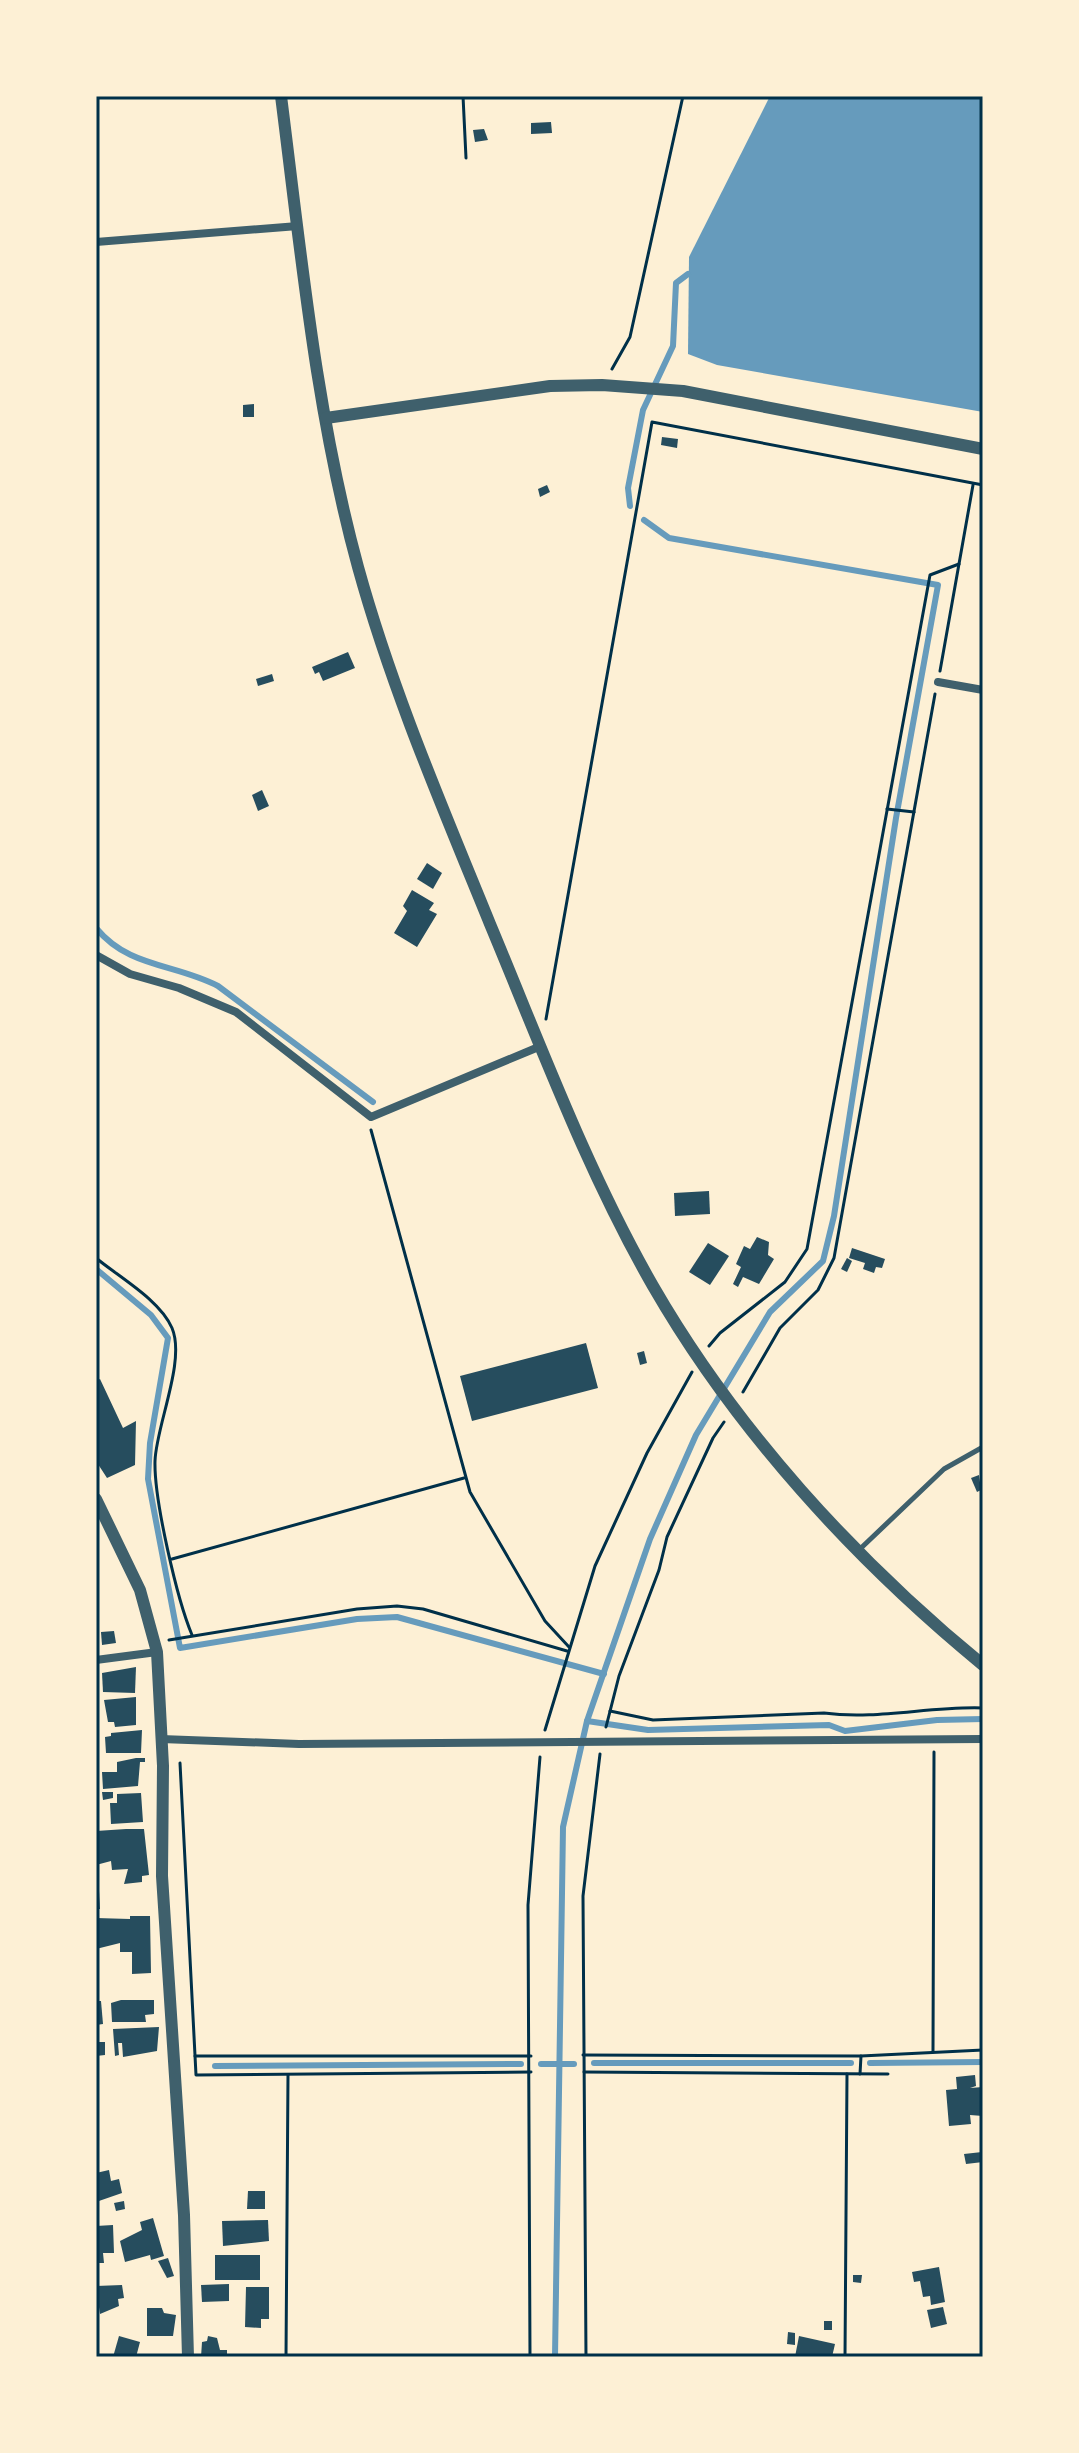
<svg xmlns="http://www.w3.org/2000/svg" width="1079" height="2453" viewBox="0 0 1079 2453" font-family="'Archivo Narrow',sans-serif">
<rect width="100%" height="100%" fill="#fdf0d5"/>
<path fill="#669bbc" d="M770,96h213v316l-266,-47 -29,-11 1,-97z"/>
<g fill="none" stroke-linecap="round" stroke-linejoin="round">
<g stroke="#669bbc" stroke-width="6">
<path d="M630,506l-2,-18 15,-78 30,-64 3,-63 12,-9"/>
<path d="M96,928c33,40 77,35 122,58l155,116"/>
<path d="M96,1269l55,46 17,23 -18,105 -2,36 32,169 177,-29 40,-2 207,57"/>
<path d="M587,1721l61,9 181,-5 16,6 92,-11 46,-1"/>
<path d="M594,2063h257"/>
<path d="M870,2063l113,-1"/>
<path d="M541,2064h33"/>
<path d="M215,2066l306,-2"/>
<path d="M555,2357l8,-530 24,-106 63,-182 46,-104 74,-123 53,-51 11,-45 62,-398 42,-233 -269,-47 -25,-18"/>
</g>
</g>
<g fill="#264d5e">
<path d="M551,122l1,11 -21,1v-11z"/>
<path d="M484,129l4,11 -13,2 -2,-12z"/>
<path d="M254,404v13h-11v-12z"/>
<path d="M662,437l16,2 -1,9 -16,-3z"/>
<path d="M547,485l3,7 -10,5 -2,-8z"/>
<path d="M348,652l7,16 -32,13 -4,-9 -4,2 -3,-7z"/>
<path d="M272,674l2,7 -16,5 -2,-7z"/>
<path d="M262,790l7,16 -11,5 -6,-16z"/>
<path d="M427,863l15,10 -9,16 -16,-10z"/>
<path d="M412,890l22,13 -5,7 8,4 -20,33 -23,-14 13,-22 -4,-5z"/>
<path d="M709,1191l1,23 -35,2 -1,-23z"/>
<path d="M757,1237l12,5 -1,13 6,4 -15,25 -16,-7 -5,10 -5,-3 8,-17 -5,-3 8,-18 6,3z"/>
<path d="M708,1243l21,13 -19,29 -21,-13z"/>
<path d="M852,1248l33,11 -3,9 -6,-1 -2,6 -11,-4 2,-6 -16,-5z"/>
<path d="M847,1258l5,3 -5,11 -6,-3z"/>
<path d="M586,1343l12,45 -126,33 -12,-45z"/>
<path d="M644,1351l3,12 -7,2 -3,-12z"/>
<path d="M100,1379l23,49 13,-7 -1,44 -28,13 -11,-17v-80z"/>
<path d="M979,1475l2,15 -4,2 -6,-14z"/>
<path d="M114,1631l2,12 -14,2 -1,-13z"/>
<path d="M136,1667l-1,26 -32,-1 -1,-19z"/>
<path d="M136,1697v28l-21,2 -1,-5h-6l-4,-22z"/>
<path d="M142,1730l-1,23h-35l-1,-16 6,-1v-3z"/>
<path d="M136,1758h9v4h-5l-2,24 -35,3 -1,-17h15v-10z"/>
<path d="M102,1792h11v6l-10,2z"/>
<path d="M141,1793l2,29 -32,2 -1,-21h7v-9z"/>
<path d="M126,1829h18l5,46 -7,1v6l-18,2 4,-15 -16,1 -1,-9 -15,4v-34z"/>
<path d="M96,1891h3l1,18h-4z"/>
<path d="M130,1916h20l1,57 -19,1v-22h-12v-9l-24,6v-31l34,1z"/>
<path d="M121,2000h33v14l-9,1 1,7h-34l-1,-19z"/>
<path d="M96,2001h5l2,23 -7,1z"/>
<path d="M159,2027l-2,24 -34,6 -1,-14h-4l1,12 -4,1 -2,-27z"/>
<path d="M96,2042h9v13l-9,1z"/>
<path d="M975,2075l1,11 -6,2 13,-1v29l-13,-1 1,9 -22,2 -3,-36 11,-1 -1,-12z"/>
<path d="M982,2152l1,10 -17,2 -2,-10z"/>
<path d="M109,2170l2,11 8,-2 3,14 -26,9v-29z"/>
<path d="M248,2191h17v18h-18z"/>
<path d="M124,2201l1,8 -9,2 -2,-8z"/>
<path d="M153,2218l11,38 -13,4 -1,-5 -25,7 -5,-21 22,-11 -2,-8z"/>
<path d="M268,2220l1,21 -46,5 -1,-25z"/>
<path d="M113,2225l1,28h-11l1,10h-8v-37z"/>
<rect x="215" y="2255" width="45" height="25"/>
<path d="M168,2258l6,18 -7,2 -9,-17z"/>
<path d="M939,2267l6,35 -14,3 -1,-9 -7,1 -3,-16 -6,1 -2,-10z"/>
<path d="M853,2275h9l-1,8 -8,-1z"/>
<path d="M229,2284v17l-27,1 -1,-17z"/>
<path d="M122,2285l2,13 -6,1 1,7 -19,8 -4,-28z"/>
<path d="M246,2287h23v32h-8v9l-16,-1z"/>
<path d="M943,2307l4,17 -16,4 -4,-18z"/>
<path d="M147,2308h15l2,5 12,2 -3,21h-26z"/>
<rect x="824" y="2321" width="8" height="9"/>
<path d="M788,2332l7,1v12l-8,-1z"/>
<path d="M119,2336l21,6 -4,15h-23z"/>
<path d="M208,2336l9,2 3,12h7v7h-26l1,-15 5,-1z"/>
<path d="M799,2336l36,8 -3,13h-37z"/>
</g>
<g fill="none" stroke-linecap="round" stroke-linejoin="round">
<g stroke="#003049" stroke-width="3">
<path d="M463,96l3,62"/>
<path d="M612,369l18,-32 53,-241"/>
<path d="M940,671l33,-186"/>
<path d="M887,809l27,3"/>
<path d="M546,1019l106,-597 331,63"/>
<path d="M371,1130l99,362 75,129 24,26"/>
<path d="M96,1258c23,19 64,42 76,70 14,33 -16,98 -17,133 -1,39 22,138 37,174"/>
<path d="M709,1346l11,-13 65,-51 22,-33 123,-674 29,-11"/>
<path d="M743,1392l37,-64 38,-38 16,-32 101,-564"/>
<path d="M172,1559l292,-81"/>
<path d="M169,1640l188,-31 40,-3 26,3 144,42"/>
<path d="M610,1711l43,9 171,-7c53,7 106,-7 159,-5"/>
<path d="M606,1727l13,-51 40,-106 8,-33 46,-99 11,-16"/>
<path d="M545,1730l50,-164 52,-113 45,-81"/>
<path d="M180,1763l16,312 335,-3"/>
<path d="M933,2052l1,-300"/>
<path d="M583,2055l278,1 122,-6"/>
<path d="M195,2056h336"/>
<path d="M584,2072l304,2"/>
<path d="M860,2074l1,-18"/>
<path d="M286,2357l2,-282"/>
<path d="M530,2357l-2,-452 12,-148"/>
<path d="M586,2357l-3,-461 17,-142"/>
<path d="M845,2357l2,-283"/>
</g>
<path stroke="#3f606c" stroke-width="5" d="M860,1549l84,-80 39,-22"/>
<g stroke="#3f606c" stroke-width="8">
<path d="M96,242l202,-16"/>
<path d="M938,682l45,8"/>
<path d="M96,955l34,19 49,14 57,24 135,105 170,-71"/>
<path d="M96,1660l61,-8"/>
<path d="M161,1739l138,5 684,-5"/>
</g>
<g stroke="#3f606c" stroke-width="12">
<path d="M281,96c20,157 35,318 77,471 34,123 84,239 132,357 51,122 97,247 163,362 83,144 202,274 330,379"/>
<path d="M326,418l224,-32 52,-1 81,6 300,58"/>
<path d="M96,1499l44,91 17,62 6,114 -1,110 22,339 4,142"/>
</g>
</g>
<rect width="1079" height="2453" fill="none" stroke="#fdf0d5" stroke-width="196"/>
<rect x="98" y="98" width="883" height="2257" fill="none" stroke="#003049" stroke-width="3"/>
</svg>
